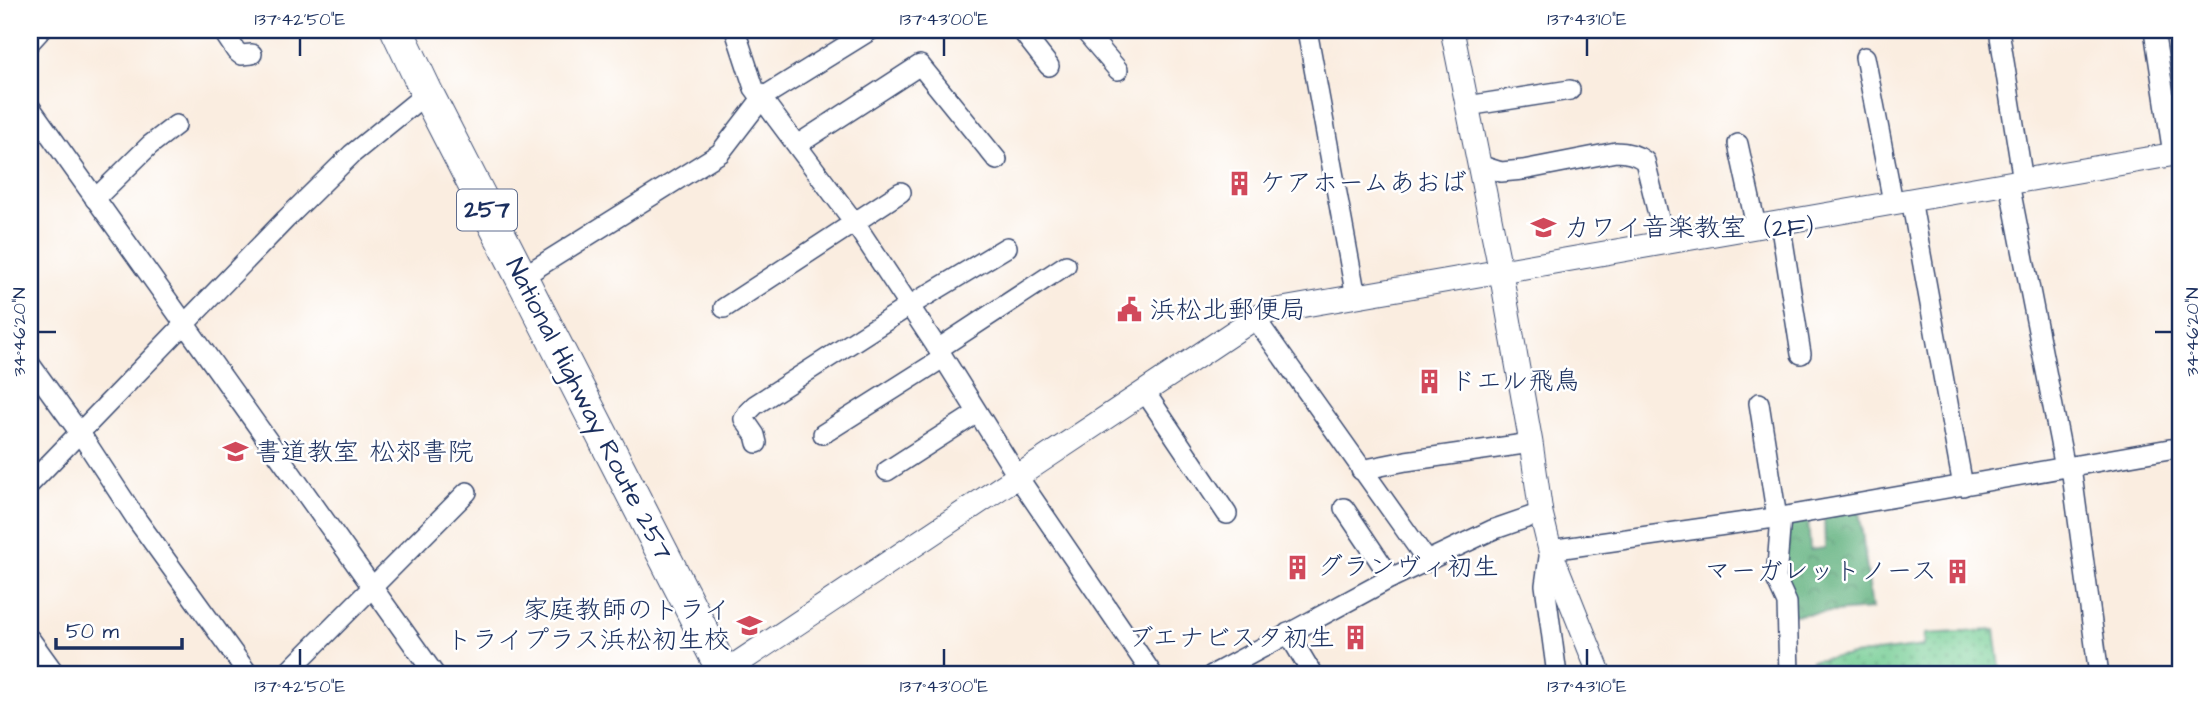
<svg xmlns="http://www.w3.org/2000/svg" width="2211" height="705" viewBox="0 0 2211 705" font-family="'Architects Daughter','Klee One',sans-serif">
<defs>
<pattern id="grass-dots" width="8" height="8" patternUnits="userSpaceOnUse" patternTransform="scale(1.75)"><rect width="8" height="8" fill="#73cc93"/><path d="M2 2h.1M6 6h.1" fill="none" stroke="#5ea67b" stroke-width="1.8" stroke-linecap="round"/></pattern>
<pattern id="forest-crowns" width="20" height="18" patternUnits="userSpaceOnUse" patternTransform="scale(1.75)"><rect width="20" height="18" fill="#5eb07d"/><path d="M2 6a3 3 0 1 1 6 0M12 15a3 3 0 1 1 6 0" fill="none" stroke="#4d906a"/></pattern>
</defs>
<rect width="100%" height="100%" fill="#fff"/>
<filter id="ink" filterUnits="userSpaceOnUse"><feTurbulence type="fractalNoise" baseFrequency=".0143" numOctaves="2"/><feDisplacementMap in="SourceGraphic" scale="14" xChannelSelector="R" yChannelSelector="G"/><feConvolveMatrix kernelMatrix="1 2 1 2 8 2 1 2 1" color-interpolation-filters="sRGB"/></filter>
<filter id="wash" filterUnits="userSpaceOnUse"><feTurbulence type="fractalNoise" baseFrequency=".00686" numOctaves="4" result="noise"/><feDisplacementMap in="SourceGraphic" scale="28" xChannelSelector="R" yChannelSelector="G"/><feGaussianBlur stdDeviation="1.57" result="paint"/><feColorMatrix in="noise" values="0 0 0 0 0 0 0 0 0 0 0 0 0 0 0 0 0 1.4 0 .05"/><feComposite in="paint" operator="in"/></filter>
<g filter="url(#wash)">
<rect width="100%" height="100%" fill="#faede0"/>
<path fill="url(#grass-dots)" stroke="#477e78" stroke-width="2" d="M1995,630l6,45h-186l-3,-15 112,-14 1,-12z"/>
<path fill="url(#forest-crowns)" stroke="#3c706e" stroke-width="2" d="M1859,509l13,100 -79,6 -12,-37 5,-56 22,-5 2,33 15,-2 -1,-33z"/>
</g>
<g filter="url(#ink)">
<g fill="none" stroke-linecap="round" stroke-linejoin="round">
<defs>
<g id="minor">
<path d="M222,30l14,21 5,4 11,-1"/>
<path d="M735,30l19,58 100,134 84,127 80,128 135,198"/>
<path d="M1021,30l28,36"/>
<path d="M1084,30l34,40"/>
<path d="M1307,30l49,267"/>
<path d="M1999,30l24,151"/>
<path d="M2154,30l19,124"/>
<path d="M30,42l11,-12"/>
<path d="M1865,57l28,145"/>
<path d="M1467,106l103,-16"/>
<path d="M30,107l405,568"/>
<path d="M1738,144l18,82"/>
<path d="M797,145l123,-80 77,95"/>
<path d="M1479,165l22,7 22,-2 93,-18c10,0 21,3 29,9l20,82"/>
<path d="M2009,183l56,285"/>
<path d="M95,199l55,-54 26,-20"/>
<path d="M1911,199l52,287"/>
<path d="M1780,222l21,132"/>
<path d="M522,277l198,-124 43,-56 108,-67"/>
<path d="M724,308l177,-116"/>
<path d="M1255,318l173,244"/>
<path d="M938,349l128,-84"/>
<path d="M30,364l50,69 57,87 112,155"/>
<path d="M1145,392l82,122"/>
<path d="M1759,403l18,115"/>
<path d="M823,434l120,-76"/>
<path d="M757,443l-2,-8 -11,-16 4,-7 7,-7 154,-99 98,-59"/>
<path d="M2071,467l28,208"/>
<path d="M1361,470l45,-9 125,-18"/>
<path d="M887,471l90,-58"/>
<path d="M30,484l256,-265 66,-65 75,-61"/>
<path d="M1344,508l47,70"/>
<path d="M1781,517l-5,62 11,24 2,72"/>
<path d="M1288,633l25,42"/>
<path d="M30,639l26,36"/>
<path d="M285,675l182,-183"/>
<path d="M1212,675l179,-97 101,-48 49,-17"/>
<path d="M1557,675l-12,-90 5,-35 231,-33 400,-70"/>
</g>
<g id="tertiary">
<path d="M1452,30l49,243 30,170 10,70 9,37 50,125"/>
<path d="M720,675l535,-357 16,-7 910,-158"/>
</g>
<path id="trunk" d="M397,30l30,63 298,582"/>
</defs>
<use href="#minor" stroke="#3c4c72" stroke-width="22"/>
<use href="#tertiary" stroke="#3c4c72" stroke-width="25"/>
<use href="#trunk" stroke="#3c4c72" stroke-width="34"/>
<use href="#minor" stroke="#fff" stroke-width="19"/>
<use href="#tertiary" stroke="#fff" stroke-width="23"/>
<use href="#trunk" stroke="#fff" stroke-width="32"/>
</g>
</g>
<path fill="none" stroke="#1b2f5e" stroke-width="2.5" d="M300,38v18M944,38v18M1587,38v18M38,332h18M2155,332h17M300,649v17M944,649v17M1587,649v17"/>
<defs>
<symbol id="building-bare" viewBox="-9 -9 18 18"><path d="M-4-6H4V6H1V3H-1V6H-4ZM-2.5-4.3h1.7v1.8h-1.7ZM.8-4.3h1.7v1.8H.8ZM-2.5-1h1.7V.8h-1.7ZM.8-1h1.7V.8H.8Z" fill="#d1495b" stroke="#fff" stroke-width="2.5" paint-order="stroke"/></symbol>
<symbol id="school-bare" viewBox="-9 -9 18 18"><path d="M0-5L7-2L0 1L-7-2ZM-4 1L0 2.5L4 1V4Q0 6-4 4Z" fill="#d1495b" stroke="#fff" stroke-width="2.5" paint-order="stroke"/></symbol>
<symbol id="civic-bare" viewBox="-9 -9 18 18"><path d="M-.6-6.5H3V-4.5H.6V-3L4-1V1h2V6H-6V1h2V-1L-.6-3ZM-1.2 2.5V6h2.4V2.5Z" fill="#d1495b" stroke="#fff" stroke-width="2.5" paint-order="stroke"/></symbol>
</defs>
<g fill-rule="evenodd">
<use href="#building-bare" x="1222" y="166" width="35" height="35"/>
<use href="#school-bare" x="1526" y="210" width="35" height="35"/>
<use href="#civic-bare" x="1112" y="292" width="35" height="35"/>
<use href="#building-bare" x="1412" y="364" width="35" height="35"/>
<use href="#school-bare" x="218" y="434" width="35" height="35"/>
<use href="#building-bare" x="1280" y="550" width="35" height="35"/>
<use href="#building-bare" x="1940" y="554" width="35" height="35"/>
<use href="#school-bare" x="732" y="608" width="35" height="35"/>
<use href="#building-bare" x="1338" y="620" width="35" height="35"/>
</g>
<g text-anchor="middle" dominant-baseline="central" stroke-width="5" stroke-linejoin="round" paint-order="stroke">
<rect fill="#fff" stroke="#5f6d8e" stroke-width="2" x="457" y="189.5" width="60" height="41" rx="5"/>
<g font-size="24" font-weight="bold" fill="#1b2f5e">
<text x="487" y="210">257</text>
</g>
<g font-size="26" fill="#1b2f5e" stroke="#fff" text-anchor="start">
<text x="1260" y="183">ケアホームあおば</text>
<text x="1564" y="228">カワイ音楽教室（2F）</text>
<text x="1150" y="310">浜松北郵便局</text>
<text x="1450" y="381">ドエル飛鳥</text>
<text x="255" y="452">書道教室 松郊書院</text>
<text x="1317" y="567">グランヴィ初生</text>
<text x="1937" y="571" text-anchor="end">マーガレットノース</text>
<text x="730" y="610" text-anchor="end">家庭教師のトライ<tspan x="730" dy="30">トライプラス浜松初生校</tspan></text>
<text x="1335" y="638" text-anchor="end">ブエナビスタ初生</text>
</g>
<g font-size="26" fill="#1b2f5e" stroke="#fff">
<text transform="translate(589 409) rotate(63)">National Highway Route 257</text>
</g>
</g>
<rect width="2211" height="705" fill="none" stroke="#fff" stroke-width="77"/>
<path d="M56 638v10h126v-10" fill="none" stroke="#1b2f5e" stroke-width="3.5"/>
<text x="66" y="638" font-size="21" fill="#1b2f5e" stroke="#ffffff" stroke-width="5" paint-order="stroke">50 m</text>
<rect x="38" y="38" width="2134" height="628" fill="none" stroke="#1b2f5e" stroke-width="2.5"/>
<g font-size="18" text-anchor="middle" fill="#1b2f5e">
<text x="300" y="25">137°42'50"E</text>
<text x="944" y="25">137°43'00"E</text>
<text x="1587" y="25">137°43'10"E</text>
<text transform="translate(19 332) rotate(-90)" y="6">34°46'20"N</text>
<text transform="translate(2192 332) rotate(-90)" y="6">34°46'20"N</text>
<text x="300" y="692">137°42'50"E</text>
<text x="944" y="692">137°43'00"E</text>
<text x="1587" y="692">137°43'10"E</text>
</g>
</svg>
